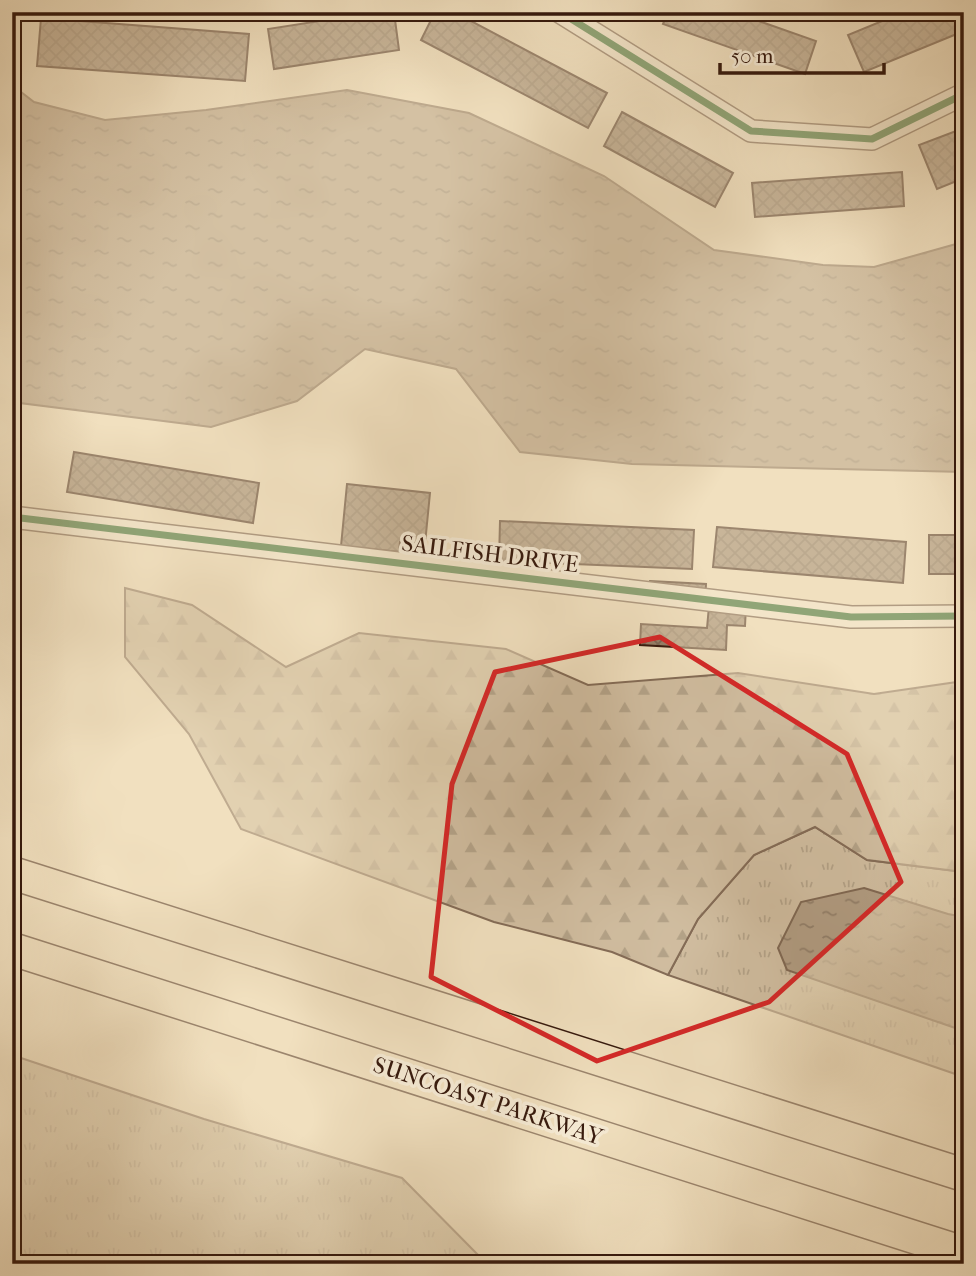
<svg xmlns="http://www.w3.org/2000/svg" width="976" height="1276" viewBox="0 0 976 1276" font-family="'IM FELL French Canon',serif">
<defs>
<pattern id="grass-tufts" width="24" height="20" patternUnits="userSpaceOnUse" patternTransform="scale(1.75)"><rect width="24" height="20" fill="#d1bea1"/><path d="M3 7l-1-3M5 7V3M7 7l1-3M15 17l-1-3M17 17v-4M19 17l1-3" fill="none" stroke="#b4a389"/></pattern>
<pattern id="forest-firs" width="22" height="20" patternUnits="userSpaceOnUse" patternTransform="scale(1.75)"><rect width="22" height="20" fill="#d1bea1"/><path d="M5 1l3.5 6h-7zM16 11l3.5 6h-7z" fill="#b4a389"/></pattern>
<pattern id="water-ripples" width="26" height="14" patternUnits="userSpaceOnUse" patternTransform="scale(1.75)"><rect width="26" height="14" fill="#b19c82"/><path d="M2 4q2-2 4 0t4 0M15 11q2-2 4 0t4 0" fill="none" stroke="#917e69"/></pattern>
<pattern id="building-cross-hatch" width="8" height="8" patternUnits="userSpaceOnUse" patternTransform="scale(1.75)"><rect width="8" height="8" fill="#97806a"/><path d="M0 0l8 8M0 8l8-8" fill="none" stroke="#7c6856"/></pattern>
</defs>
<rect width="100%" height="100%" fill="#f1e0bf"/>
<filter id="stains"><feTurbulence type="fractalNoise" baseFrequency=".00286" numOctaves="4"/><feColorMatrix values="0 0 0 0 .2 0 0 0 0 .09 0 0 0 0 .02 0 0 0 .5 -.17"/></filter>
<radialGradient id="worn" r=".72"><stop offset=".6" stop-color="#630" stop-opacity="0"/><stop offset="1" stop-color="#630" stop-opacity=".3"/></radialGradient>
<g fill="url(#grass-tufts)" stroke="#846c57" stroke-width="2">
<path d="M815,827l52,33 97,12v205l-296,-102 30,-56 56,-64z"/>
<path d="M12,1055l192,64 198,59 81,82v4h-471z"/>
</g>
<path fill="url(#forest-firs)" stroke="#846c57" stroke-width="2" d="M125,588l67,17 94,62 73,-34 147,16 82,36 150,-12 136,21 90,-13v191l-97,-12 -52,-33 -61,28 -56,64 -30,56 -56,-23 -118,-30 -253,-93 -52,-95 -64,-77z"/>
<g fill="url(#water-ripples)" stroke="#806853" stroke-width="2">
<path d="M12,85l22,17 71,18 101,-10 141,-20 122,23 135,63 110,74 109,15 51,2 82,-23 8,-4v232l-332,-8 -112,-12 -64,-83 -91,-20 -68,52 -86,26 -199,-25z"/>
<path d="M864,888l84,26 16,3v114l-177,-61 -9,-22 23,-46z"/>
</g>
<g fill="url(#building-cross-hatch)" stroke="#36190d" stroke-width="2">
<path d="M377,12h17l5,38 -125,19 -6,-40z"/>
<path d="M435,12h19l153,81 -19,35 -167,-88z"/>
<path d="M668,12h65l83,29 -11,33 -142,-50z"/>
<path d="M904,12h60v19l-100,41 -16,-37z"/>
<path d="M41,18l208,16 -4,47 -208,-15z"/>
<path d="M622,112l111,61 -18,34 -111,-61z"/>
<path d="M964,128v50l-27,11 -18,-44z"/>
<path d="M902,172l2,34 -149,11 -3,-34z"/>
<path d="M74,452l185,31 -6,40 -186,-31z"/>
<path d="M347,484l83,9 -5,51 -25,-2 -1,10 -58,-6z"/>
<path d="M500,521l194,9 -2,39 -193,-8z"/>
<path d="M717,527l189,15 -3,41 -190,-16z"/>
<rect x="929" y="535" width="35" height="39"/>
<path d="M650,581l56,3 -1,20 41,2 -1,20 -18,-1 -1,25 -86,-5 1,-21 66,4 2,-22 -61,-4z"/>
</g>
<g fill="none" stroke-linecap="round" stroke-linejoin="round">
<defs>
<g id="minor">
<path d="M560,12l191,119 121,8 92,-45"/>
<path d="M12,517l839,100 113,-1"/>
</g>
<g id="highway">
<path d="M12,873l952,302"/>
<path d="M12,949l952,304"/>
</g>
</defs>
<use href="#minor" stroke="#654b3a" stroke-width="24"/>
<use href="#highway" stroke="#36190d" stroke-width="35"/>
<use href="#minor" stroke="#f6ebd5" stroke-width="21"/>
<use href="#highway" stroke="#f1e0bf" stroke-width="32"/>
<defs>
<g id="cycleway">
<path d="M560,12l191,119 121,8 92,-45"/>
<path d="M12,517l839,100 113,-1"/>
</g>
</defs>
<use href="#cycleway" stroke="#f6ebd5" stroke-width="11"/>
<use href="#cycleway" stroke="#1b5e20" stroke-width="7"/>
</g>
<path d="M0 0H976V1276H0ZM660,637l187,117 54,128 -132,120 -172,59 -166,-84 21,-193 43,-112z" fill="#f1e0bf" fill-opacity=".55" fill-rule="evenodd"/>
<path fill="none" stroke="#d62828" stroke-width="5" stroke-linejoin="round" d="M660,637l187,117 54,128 -132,120 -172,59 -166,-84 21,-193 43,-112z"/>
<g text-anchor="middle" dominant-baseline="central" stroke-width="7" stroke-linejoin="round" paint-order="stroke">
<g font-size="23" fill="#36190d" stroke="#f6ebd5">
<text transform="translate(490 554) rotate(7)">SAILFISH DRIVE</text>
<text transform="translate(488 1101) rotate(18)">SUNCOAST PARKWAY</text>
</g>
</g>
<rect width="976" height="1276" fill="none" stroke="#f1e0bf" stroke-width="42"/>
<rect x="14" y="14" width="948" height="1248" fill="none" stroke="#36190d" stroke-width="3.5"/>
<rect x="21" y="21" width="934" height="1234" fill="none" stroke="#36190d" stroke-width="2"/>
<path d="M720 63v10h164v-10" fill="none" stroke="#36190d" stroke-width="3.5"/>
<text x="731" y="63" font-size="21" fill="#36190d" stroke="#f6ebd5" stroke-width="5" paint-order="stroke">50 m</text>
<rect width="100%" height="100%" filter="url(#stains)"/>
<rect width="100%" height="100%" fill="url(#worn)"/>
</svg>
